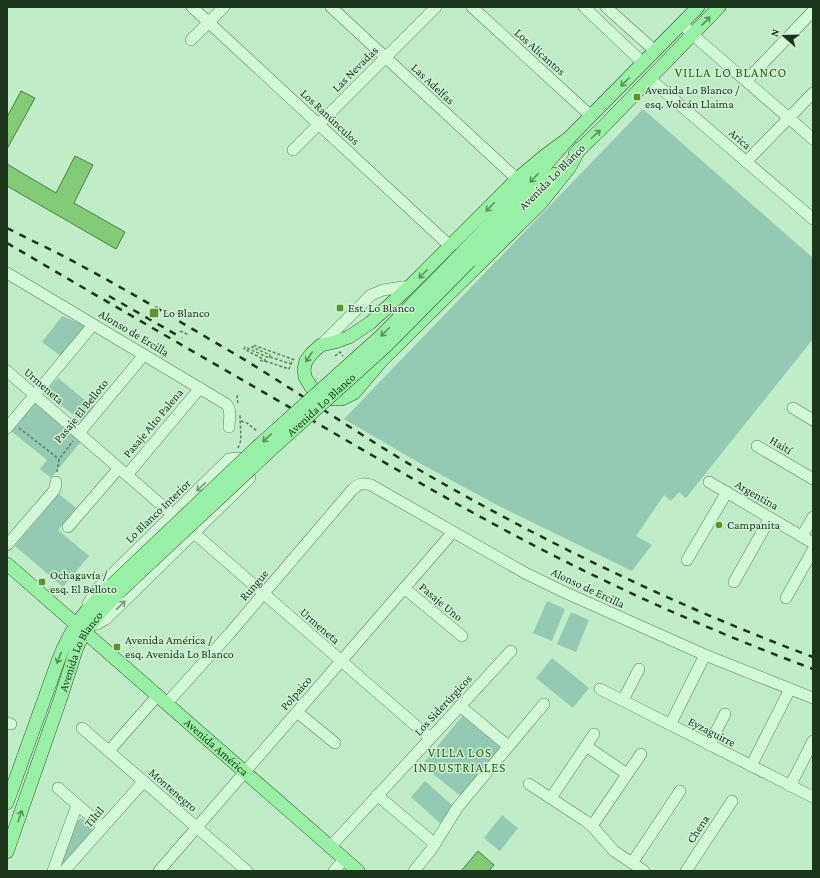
<svg xmlns="http://www.w3.org/2000/svg" width="820" height="878" viewBox="0 0 820 878" font-family="'Crimson Pro',serif">
<rect width="100%" height="100%" fill="#c0ecc7"/>
<g fill="#94cab3">
<path d="M643,109l170,149v81l-127,159 -7,-6 -8,9 -7,-6 -28,41 16,9 -20,26 -135,-66 -74,-40 -79,-46z"/>
<path d="M62,316l26,11 -25,31 -21,-16z"/>
<path d="M58,378l40,33 -11,15 -42,-34z"/>
<path d="M36,400l47,39 -32,39 -11,-9 7,-9 -36,-29z"/>
<path d="M59,494l17,14 -18,22 31,26 -26,31 -48,-41z"/>
<path d="M547,601l18,8 -13,32 -19,-8z"/>
<path d="M571,612l18,8 -13,32 -19,-8z"/>
<path d="M552,658l37,30 -16,20 -37,-30z"/>
<path d="M463,715l41,33 -41,50 -41,-33z"/>
<path d="M425,781l29,26 -14,16 -29,-26z"/>
<path d="M502,815l16,13 -18,23 -16,-13z"/>
<path d="M82,818l11,11 -34,40 18,-48z"/>
</g>
<g fill="#81ca76" stroke="#49833f">
<path d="M21,91l14,7 -28,51v-32z"/>
<path d="M75,156l18,9 -19,38 51,29 -9,17 -109,-63v-22l49,29z"/>
<path d="M478,851l16,14 -5,6h-28z"/>
</g>
<g fill="none" stroke-linecap="round" stroke-linejoin="round">
<defs>
<g id="minor">
<path d="M192,7l258,239"/>
<path d="M331,7l186,172"/>
<path d="M472,7l119,109"/>
<path d="M584,7l59,56"/>
<path d="M606,7l49,44"/>
<path d="M682,24l19,18 112,97"/>
<path d="M191,40l33,-33"/>
<path d="M650,79l163,140"/>
<path d="M746,81l67,-70"/>
<path d="M293,150l143,-143"/>
<path d="M746,162l67,-69"/>
<path d="M7,273l219,131c6,5 3,16 3,23"/>
<path d="M321,345l50,-50 12,-5 27,-4"/>
<path d="M7,371l166,144"/>
<path d="M793,408l20,12"/>
<path d="M7,428l86,-103"/>
<path d="M79,433l65,-78"/>
<path d="M757,446l56,33"/>
<path d="M127,475l73,-87"/>
<path d="M709,482l104,61"/>
<path d="M68,527l51,-59"/>
<path d="M194,533l236,205"/>
<path d="M802,536l11,-19"/>
<path d="M7,545l45,-52 3,-4 1,-7"/>
<path d="M687,560l40,-68"/>
<path d="M734,582l36,-64"/>
<path d="M404,588l58,48"/>
<path d="M786,598l27,-48"/>
<path d="M88,604l10,-16 131,-129c8,-2 14,-2 21,3"/>
<path d="M89,625l8,-1 9,-5 144,-141"/>
<path d="M600,689l213,108"/>
<path d="M623,700l16,-31"/>
<path d="M167,703l63,-70 122,-143c6,-6 11,-8 19,-5l154,88 39,19 141,63 108,43"/>
<path d="M460,706l48,40"/>
<path d="M297,712l38,31"/>
<path d="M7,723l4,1"/>
<path d="M670,725l35,-70"/>
<path d="M82,728l165,143"/>
<path d="M709,745l16,-31"/>
<path d="M586,746l41,28"/>
<path d="M109,751l49,-56"/>
<path d="M751,766l39,-77"/>
<path d="M529,784l55,36 8,6 22,25 30,20"/>
<path d="M790,786l23,-45"/>
<path d="M58,788l45,39"/>
<path d="M377,795l58,49"/>
<path d="M551,798l43,-64"/>
<path d="M592,826l49,-72"/>
<path d="M330,847l181,-196"/>
<path d="M632,863l48,-72"/>
<path d="M53,871l24,-66"/>
<path d="M64,871l80,-90"/>
<path d="M159,871l294,-339"/>
<path d="M334,871l10,-12"/>
<path d="M414,871l17,-21 26,-42 87,-104"/>
<path d="M686,871l46,-70"/>
</g>
<g id="major">
<path d="M569,138l-22,16 -30,25 -107,107 -40,37 -21,14 -14,5 -14,3 -9,8 -6,8 -2,8 1,8 6,10 11,9 10,3h10l12,-6 28,-33 159,-157 28,-35 11,-20"/>
<path d="M575,154l27,-26 117,-121"/>
<path d="M461,254l77,-80 31,-36 129,-131"/>
<path d="M475,255l80,-81"/>
<path id="s1" d="M7,564l351,307"/>
<path d="M7,803l51,-142c13,-34 27,-51 54,-76"/>
<path id="s2" d="M7,852l53,-152 17,-53 8,-15 18,-23 15,-16"/>
</g>
</defs>
<use href="#minor" stroke="#598558" stroke-width="12"/>
<use href="#major" stroke="#30532d" stroke-width="14"/>
<g stroke="#598558" stroke-width="1.5" stroke-dasharray="3 2" stroke-linecap="butt">
<path d="M180,331l9,4"/>
<path d="M335,356l5,-4 3,4"/>
<path d="M270,357l21,7"/>
<path d="M260,360l4,2 1,-2 -21,-11 1,-2 24,11 1,-3 -18,-8 1,-2 42,15"/>
<path d="M265,361l24,8 4,-10"/>
<path d="M238,403l-1,-5 1,-5"/>
<path d="M241,421l6,2 10,8"/>
<path d="M19,428l40,31"/>
<path d="M238,448l3,-8 -1,-25"/>
<path d="M57,472l2,-13 14,-18"/>
</g>
<use href="#minor" stroke="#d3f8d8" stroke-width="11"/>
<use href="#major" stroke="#98f0a4" stroke-width="13"/>
<g stroke="#1e351d" stroke-width="2.5" stroke-dasharray="7 7" stroke-linecap="butt">
<path d="M7,228c19,10 39,19 58,29 59,31 117,66 175,100 66,40 128,84 195,122 121,69 247,129 378,178"/>
<path d="M7,243c100,59 201,117 301,175 69,40 138,81 208,118 96,51 195,95 297,133"/>
<path d="M109,296l73,42"/>
</g>
<defs>
<g id="major-bridge">
<path d="M112,585l144,-137 127,-114 78,-80"/>
<path id="s3" d="M118,593l155,-145 113,-102 84,-85"/>
</g>
</defs>
<use href="#major-bridge" stroke="#30532d" stroke-width="14" stroke-linecap="butt"/>
<use href="#major-bridge" stroke="#98f0a4" stroke-width="13"/>
</g>
<defs><path id="oneway-shaft" d="M-6 0H5M1.5-3L5.5 0L1.5 3" fill="none" stroke-width="1.6" stroke-linecap="round" stroke-linejoin="round"/></defs>
<g stroke="#5b9260">
<use href="#oneway-shaft" transform="translate(706 21) rotate(-46)"/>
<use href="#oneway-shaft" transform="translate(625 82) rotate(135)"/>
<use href="#oneway-shaft" transform="translate(596 134) rotate(-43)"/>
<use href="#oneway-shaft" transform="translate(534 178) rotate(134)"/>
<use href="#oneway-shaft" transform="translate(490 207) rotate(135)"/>
<use href="#oneway-shaft" transform="translate(423 274) rotate(135)"/>
<use href="#oneway-shaft" transform="translate(385 332) rotate(135)"/>
<use href="#oneway-shaft" transform="translate(309 357) rotate(123)"/>
<use href="#oneway-shaft" transform="translate(267 438) rotate(137)"/>
<use href="#oneway-shaft" transform="translate(59 658) rotate(111)"/>
<use href="#oneway-shaft" transform="translate(20 816) rotate(-71)"/>
</g>
<g stroke="#78967a">
<use href="#oneway-shaft" transform="translate(201 487) rotate(136)"/>
<use href="#oneway-shaft" transform="translate(121 605) rotate(-44)"/>
</g>
<g fill="#64922a" stroke="#cff4d5" stroke-width="1.5">
<rect x="633" y="93" width="8" height="8" rx="2"/>
<rect x="336" y="304" width="8" height="8" rx="2"/>
<rect x="149" y="308" width="10" height="10" rx="2"/>
<circle cx="719" cy="525" r="4"/>
<rect x="38" y="578" width="8" height="8" rx="2"/>
<rect x="113" y="643" width="8" height="8" rx="2"/>
</g>
<g text-anchor="middle" dominant-baseline="central" stroke-width="3" stroke-linejoin="round" paint-order="stroke">
<g font-size="12" fill="#1e351d" stroke="#cff4d5">
<text transform="translate(540 52) rotate(42)">Los Alicantos</text>
<text transform="translate(355 69) rotate(-45)">Las Nevadas</text>
<text transform="translate(433 84) rotate(43)">Las Adelfas</text>
<text transform="translate(330 117) rotate(43)">Los Ranúnculos</text>
<text transform="translate(740 139) rotate(41)">Arica</text>
<text transform="translate(552 177) rotate(-45)">Avenida Lo Blanco</text>
<text transform="translate(134 333) rotate(31)">Alonso de Ercilla</text>
<text transform="translate(44 386) rotate(41)">Urmeneta</text>
<text stroke="none"><textPath href="#s3" startOffset="277">Avenida Lo Blanco</textPath></text>
<text transform="translate(81 411) rotate(-51)">Pasaje El Belloto</text>
<text transform="translate(153 423) rotate(-50)">Pasaje Alto Palena</text>
<text transform="translate(781 445) rotate(31)">Haití</text>
<text transform="translate(757 495) rotate(30)">Argentina</text>
<text transform="translate(158 511) rotate(-44)">Lo Blanco Interior</text>
<text transform="translate(254 585) rotate(-49)">Rungue</text>
<text transform="translate(588 588) rotate(25)">Alonso de Ercilla</text>
<text transform="translate(441 602) rotate(40)">Pasaje Uno</text>
<text transform="translate(320 626) rotate(41)">Urmeneta</text>
<text stroke="none"><textPath href="#s2" startOffset="214">Avenida Lo Blanco</textPath></text>
<text transform="translate(296 693) rotate(-49)">Polpaico</text>
<text transform="translate(443 705) rotate(-47)">Los Siderúrgicos</text>
<text transform="translate(712 732) rotate(27)">Eyzaguirre</text>
<text stroke="none"><textPath href="#s1" startOffset="278">Avenida América</textPath></text>
<text transform="translate(173 790) rotate(41)">Montenegro</text>
<text transform="translate(94 817) rotate(-49)">Tiltil</text>
<text transform="translate(698 829) rotate(-57)">Chena</text>
</g>
<g font-size="12" fill="#1e351d" stroke="#cff4d5" text-anchor="start">
<text x="645" y="90">Avenida Lo Blanco /<tspan x="645" dy="14">esq. Volcán Llaima</tspan></text>
<text x="348" y="308">Est. Lo Blanco</text>
<text x="163" y="313">Lo Blanco</text>
<text x="727" y="525">Campanita</text>
<text x="50" y="575">Ochagavía /<tspan x="50" dy="14">esq. El Belloto</tspan></text>
<text x="125" y="640">Avenida América /<tspan x="125" dy="14">esq. Avenida Lo Blanco</tspan></text>
</g>
<g font-size="13" letter-spacing="1" fill="#34601d" stroke="#cff4d5">
<text x="731" y="72">VILLA LO BLANCO</text>
<text x="460" y="752">VILLA LOS<tspan x="460" dy="15">INDUSTRIALES</tspan></text>
</g>
</g>
<rect width="820" height="878" fill="none" stroke="#1e351d" stroke-width="16"/>
<g transform="translate(784 36) rotate(290)" stroke="#cff4d5" stroke-width="3" paint-order="stroke">
<path d="M0-3L7 15L0 10L-7 15Z" fill="#1e351d"/>
<text y="-6" font-size="11" font-weight="bold" text-anchor="middle" fill="#1e351d">N</text>
</g>
</svg>
